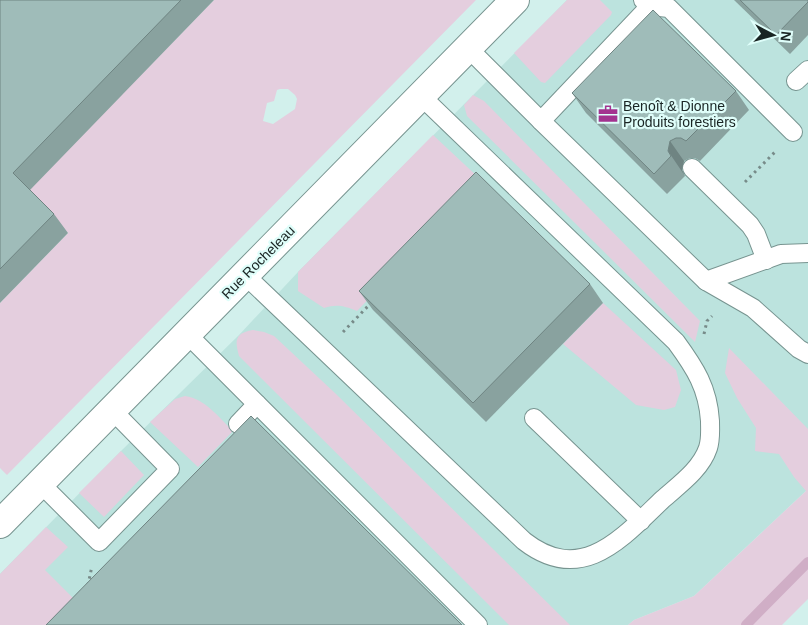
<svg xmlns="http://www.w3.org/2000/svg" width="808" height="625" viewBox="0 0 808 625" font-family="Helvetica,sans-serif">
<rect width="100%" height="100%" fill="#d2f0ec"/>
<path fill="#bce3de" d="M567,0h241v489l-114,107 -60,24 -6,5h-628v-51l121,-123 118,-116 59,-63z"/>
<g fill="#e4cede" fill-rule="evenodd">
<path d="M214,0h262l-469,475 -7,-7v-165l68,-70 -42,-40zM280,89h8l7,6 2,4 -2,10 -22,15 -10,-3 4,-18 7,-2 3,-11z"/>
<path d="M567,0h33l12,12 -1,3 -66,68 -4,-1 -27,-29z"/>
<path d="M473,95l11,6 216,220 -5,21 -228,-226 -3,-11z"/>
<path d="M433,135l124,116 -1,6 -170,24 -29,30c-13,-5 -20,-7 -33,-3l-26,-17v-19z"/>
<path d="M603,303l73,67 5,20 -6,17 -11,3 -28,-5 -73,-61z"/>
<path d="M253,330l11,2 10,4 62,58 234,231h-61l-270,-269c-4,-15 -5,-23 14,-26z"/>
<path d="M729,348l79,81v170l-26,26h-154l6,-5 60,-24 112,-105 -12,-14 -15,-23 -24,-3 1,-23 -19,-30 -12,-25z"/>
<path d="M185,396c21,3 33,21 48,35l-35,36 -48,-45 25,-23z"/>
<path d="M121,451l23,24 -40,42 -25,-24z"/>
<path d="M46,527l22,20 -23,23 35,35 -20,20h-60v-51z"/>
</g>
<g fill="none" stroke-linecap="round" stroke-linejoin="round">
<path stroke="#d0aec6" stroke-width="10" d="M746,625l62,-63"/>
<defs>
<g id="service">
<path d="M650,6l19,2 124,124"/>
<path d="M468,48l73,73 109,-115 -7,-6"/>
<path d="M796,81l12,-11"/>
<path d="M541,121l165,160 47,27 46,41 9,5"/>
<path d="M692,168l58,57 6,9 10,26"/>
<path d="M245,275l279,266c58,45 98,-3 139,-42 17,-15 38,-30 45,-51 3,-9 2,-18 2,-27 -2,-33 -15,-53 -34,-79l-255,-246"/>
<path d="M706,281l75,-27 27,-1"/>
<path d="M187,334l291,291"/>
<path d="M534,418l107,103"/>
<path d="M238,424l19,-20"/>
<path d="M40,483l59,59 71,-73 -58,-59"/>
</g>
<path id="tertiary" d="M0,524l515,-524"/>
</defs>
<use href="#service" stroke="#779490" stroke-width="20"/>
<use href="#tertiary" stroke="#779490" stroke-width="30"/>
<g stroke="#778b89" stroke-width="3" stroke-dasharray="2.5 4" stroke-linecap="butt">
<path d="M745,182l31,-31"/>
<path d="M343,332l29,-30"/>
<path d="M704,334l3,-13 5,-5"/>
<path d="M88,585l4,-19"/>
</g>
<use href="#service" stroke="#fff" stroke-width="18"/>
<use href="#tertiary" stroke="#fff" stroke-width="28"/>
</g>
<g fill="#89a29f">
<path d="M0,0h214l-184,190 24,24 14,19 -68,70z"/>
<path d="M734,0h74v35l-18,19z"/>
<path d="M736,91l13,19 -49,51 -5,-3h-5l-6,3 -2,9 3,6 -18,18 -81,-81 -14,-20z"/>
<path d="M590,284l13,19 -117,119 -113,-112 -14,-19z"/>
</g>
<path fill="#6f8482" d="M670,141l14,20 -2,9 3,6 -17,-25z"/>
<g fill="#9fbcb9" stroke="#6f8482">
<path d="M0,0h181l-168,173 41,41 -54,55z"/>
<path d="M740,0h68v2l-32,33z"/>
<path d="M653,10l83,81 -50,50 -5,-3h-5l-6,3 -2,10 3,5 -17,18 -82,-81z"/>
<path d="M476,172l114,112 -117,119 -114,-112z"/>
<path d="M251,416l211,209h-416z"/>
</g>
<defs>
<symbol id="office-bare" viewBox="-9 -9 18 18"><path d="M-6-3h4V-5.5h4V-3h4V5H-6ZM-1-4.5V-3h2v-1.5ZM-6 0V1H6V0Z" fill="#a3328f" stroke="#dffefa" stroke-width="2.5" paint-order="stroke"/></symbol>
</defs>
<g fill-rule="evenodd">
<use href="#office-bare" x="594" y="100" width="28" height="28"/>
</g>
<g text-anchor="middle" dominant-baseline="central" stroke-width="4.5" stroke-linejoin="round" paint-order="stroke">
<g font-size="14" fill="#192423" stroke="#dffefa" text-anchor="start">
<text x="623" y="106">Benoît &amp; Dionne<tspan x="623" dy="16">Produits forestiers</tspan></text>
</g>
<g font-size="14" fill="#192423" stroke="#dffefa">
<text transform="translate(258 262) rotate(-45)">Rue Rocheleau</text>
</g>
</g>
<g transform="translate(773 35) rotate(96)" stroke="#dffefa" stroke-width="4" paint-order="stroke">
<path d="M0-4L9 19L0 12L-9 19Z" fill="#192423"/>
<text y="-8" font-size="14" font-weight="bold" text-anchor="middle" fill="#192423">N</text>
</g>
</svg>
